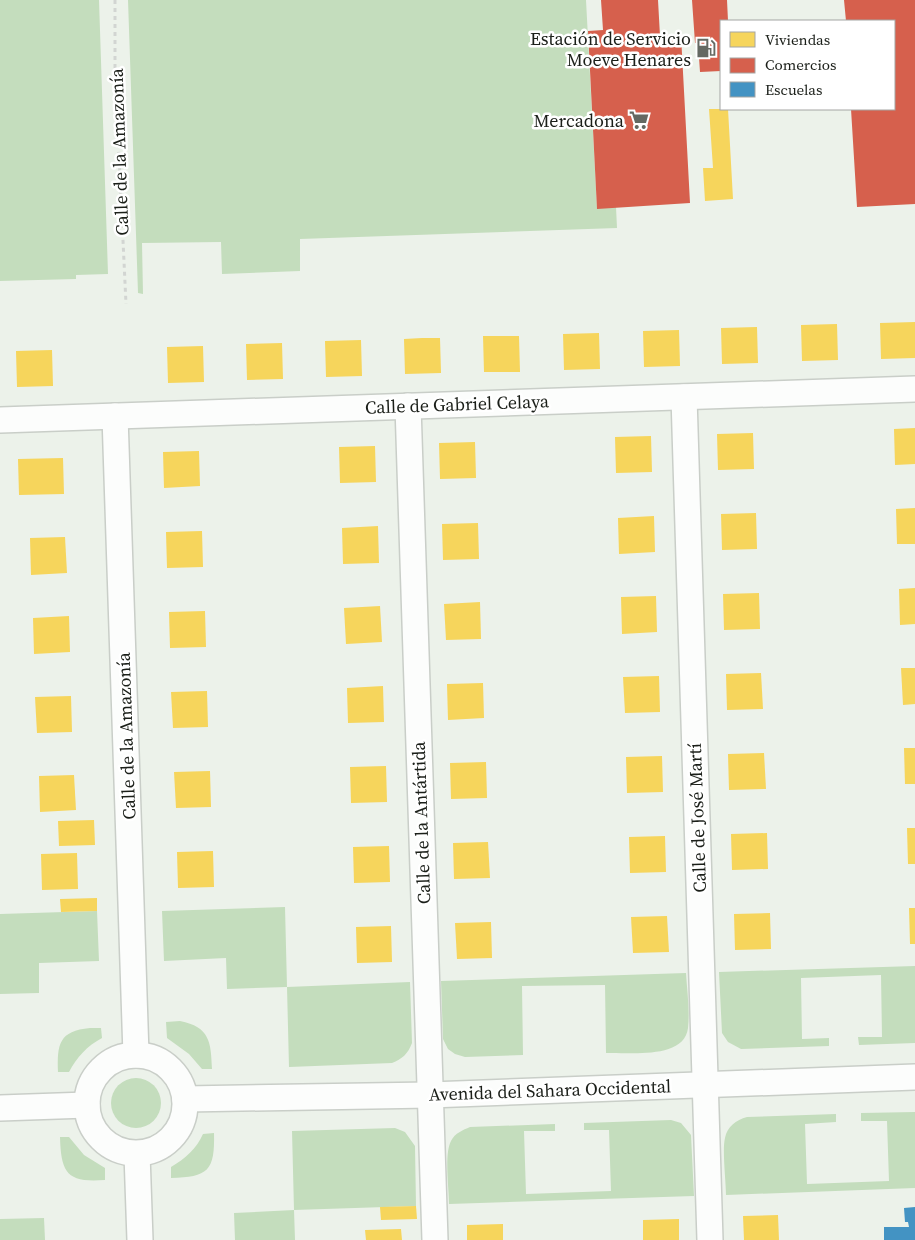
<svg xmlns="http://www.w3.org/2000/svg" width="915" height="1240" viewBox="0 0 915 1240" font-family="'Source Serif 4',serif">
<rect width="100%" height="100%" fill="#ecf2ea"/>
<g fill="#c4ddbd">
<path d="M0,0h99l9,274 -32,1v4l-76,2z"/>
<path d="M128,0h458l11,208 19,-1 1,21 -317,11v32l-78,3 -1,-32 -79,1 1,51 -5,-1z"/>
<path d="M285,907l2,80 123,-5 2,61c-4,11 -10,16 -20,20l-103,4 -2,-80 -60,2 -1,-31 -62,3 -2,-50z"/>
<path d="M97,911l2,50 -60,2v30l-39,1v-80z"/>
<path d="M915,966v77l-56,2 -1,-8h24l-1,-62 -80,3 1,61 27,-1v8l-88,3 -13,-7 -6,-9 -3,-61z"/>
<path d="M686,973c1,18 4,37 2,55 -4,32 -59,24 -82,25l-1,-68 -83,1 1,69 -58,2 -10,-3 -7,-5 -5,-10 -2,-58z"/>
<path d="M180,1021c30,6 31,21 32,48h-10l-13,-15 -22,-16 -1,-16z"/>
<path d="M90,1028h11l1,10c-15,8 -25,19 -33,34h-11c-1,-28 1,-41 32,-44z"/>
<circle cx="136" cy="1103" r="25"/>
<path d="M915,1112v76l-189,7c0,-14 -4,-45 -1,-57 2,-11 11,-18 22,-21l89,-3v8l-31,2 2,60 82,-3 -2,-60h-26v-8z"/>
<path d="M671,1120l10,3 10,12 3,61 -245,8c0,-16 -5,-50 2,-63 4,-8 12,-11 19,-14l85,-3v7h-31l2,63 85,-3 -2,-61h-25v-7z"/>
<path d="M395,1128l10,4 10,14 1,60 -122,4 1,30h-60l-1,-27 60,-3 -2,-79z"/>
<path d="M214,1133c1,38 -6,44 -43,45v-11c14,-8 26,-19 32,-33z"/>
<path d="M60,1137h9l15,18 21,13v12c-38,3 -44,-7 -45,-43z"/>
<path d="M44,1218l1,22h-45v-21z"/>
</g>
<g fill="#f6d55c">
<path d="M709,109h19l5,90 -28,2 -2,-33h10z"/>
<path d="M915,322v36l-34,1 -1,-36z"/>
<path d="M837,324l1,36 -36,1 -1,-36z"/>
<path d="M757,327l1,36 -36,1 -1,-36z"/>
<path d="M679,330l1,36 -36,1 -1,-36z"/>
<path d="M599,333l1,36 -36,1 -1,-36z"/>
<path d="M483,336h36l1,36h-36z"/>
<path d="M422,338h18l1,35 -36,1 -1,-35z"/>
<path d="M361,340l1,36 -36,1 -1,-36z"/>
<path d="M282,343l1,36 -36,1 -1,-36z"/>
<path d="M203,346l1,36 -36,1 -1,-36z"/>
<path d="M52,350l1,36 -36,1 -1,-36z"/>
<path d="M915,428v36l-20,1 -1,-36z"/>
<path d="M753,433l1,36 -36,1 -1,-36z"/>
<path d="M651,436l1,36 -36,1 -1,-36z"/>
<path d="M475,442l1,36 -36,1 -1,-36z"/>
<path d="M375,446l1,36 -36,1 -1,-36z"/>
<path d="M199,451l1,35 -36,2 -1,-36z"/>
<path d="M63,458l1,36 -45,1 -1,-36z"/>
<path d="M915,508v36h-18l-1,-35z"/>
<path d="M756,513l1,36 -35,1 -1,-36z"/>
<path d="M654,516l1,36 -36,2 -1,-36z"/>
<path d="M478,523l1,36 -36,1 -1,-36z"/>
<path d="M378,526l1,37 -36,1 -1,-36z"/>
<path d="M202,531l1,36 -36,1 -1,-36z"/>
<path d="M65,537l2,36 -36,2 -1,-37z"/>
<path d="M915,588v36l-15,1 -1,-36z"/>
<path d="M759,593l1,36 -36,1 -1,-36z"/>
<path d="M656,596l1,36 -35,2 -1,-37z"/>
<path d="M480,602l1,37 -35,1 -2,-36z"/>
<path d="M380,606l2,36 -36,2 -2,-36z"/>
<path d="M205,611l1,36 -36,1 -1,-36z"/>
<path d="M69,616l1,36 -36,2 -1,-36z"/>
<path d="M901,668h14v36l-12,1z"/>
<path d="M761,673l2,36 -36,1 -1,-36z"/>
<path d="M659,676l1,36 -35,1 -2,-36z"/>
<path d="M483,683l1,35 -36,2 -1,-36z"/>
<path d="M383,686l1,36 -36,1 -1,-35z"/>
<path d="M207,691l1,36 -35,1 -2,-36z"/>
<path d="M71,696l1,36 -35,1 -2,-36z"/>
<path d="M904,748h11v36h-10z"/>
<path d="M764,753l2,36 -37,1 -1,-36z"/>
<path d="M662,756l1,36 -36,1 -1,-36z"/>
<path d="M486,762l1,36 -36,1 -1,-36z"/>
<path d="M386,766l1,36 -36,1 -1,-36z"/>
<path d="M210,771l1,36 -35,1 -2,-36z"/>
<path d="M74,775l2,35 -36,2 -1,-36z"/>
<path d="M94,820l1,25 -36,1 -1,-25z"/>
<path d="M907,828h8v36h-7z"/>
<path d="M767,833l1,36 -36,1 -1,-36z"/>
<path d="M665,836l1,36 -36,1 -1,-36z"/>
<path d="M488,842l2,36 -36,1 -1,-36z"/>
<path d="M389,846l1,36 -36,1 -1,-36z"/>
<path d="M213,851l1,36 -36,1 -1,-36z"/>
<path d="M77,853l1,36 -36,1 -1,-36z"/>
<path d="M97,898v13l-36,1 -1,-13z"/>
<path d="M909,908h6v36h-5z"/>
<path d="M770,913l1,36 -36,1 -1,-36z"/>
<path d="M667,916l2,36 -36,1 -2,-36z"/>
<path d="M491,922l1,36 -35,1 -2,-36z"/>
<path d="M391,926l1,36 -35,1 -1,-36z"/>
<path d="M416,1206l1,13 -36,1 -1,-13z"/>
<path d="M778,1215l1,25h-35l-1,-24z"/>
<path d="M679,1219v21h-36v-20z"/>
<path d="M503,1224v16h-36v-15z"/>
<path d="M401,1229l1,11h-36l-1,-10z"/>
</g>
<g fill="#d6604d">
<path d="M601,0h57l2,36 21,-1 9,168 -93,6 -9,-178 15,-1z"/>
<path d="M692,0h35l1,21h-7v50l-21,1 -2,-29h-3z"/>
<path d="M844,0h71v204l-58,3 -6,-98h43v-88h-48z"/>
</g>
<path fill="#4393c3" d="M915,1207v33h-31v-13h25l-1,-5h-3l-1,-14z"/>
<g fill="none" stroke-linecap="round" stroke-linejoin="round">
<defs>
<g id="street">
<path d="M684,397l26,843"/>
<path d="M408,406l27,834"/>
<path d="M115,416l21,639"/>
<path d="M0,420l915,-31"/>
<circle cx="136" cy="1104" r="49"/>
<path d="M185,1099l245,-4 485,-18"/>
<path d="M0,1108l87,-3"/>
<path d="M137,1154l3,86"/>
</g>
</defs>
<use href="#street" stroke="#c9cec8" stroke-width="28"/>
<path stroke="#d2d5d2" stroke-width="3" stroke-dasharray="4 4" stroke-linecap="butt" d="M115,0v71l11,233"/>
<use href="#street" stroke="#fcfdfc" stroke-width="25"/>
</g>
<defs>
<symbol id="fuel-bare" viewBox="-9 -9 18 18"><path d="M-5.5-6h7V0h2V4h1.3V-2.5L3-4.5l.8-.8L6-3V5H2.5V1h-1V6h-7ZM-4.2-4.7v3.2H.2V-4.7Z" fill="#646962" stroke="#fff" stroke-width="2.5" paint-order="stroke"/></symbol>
<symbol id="supermarket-bare" viewBox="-9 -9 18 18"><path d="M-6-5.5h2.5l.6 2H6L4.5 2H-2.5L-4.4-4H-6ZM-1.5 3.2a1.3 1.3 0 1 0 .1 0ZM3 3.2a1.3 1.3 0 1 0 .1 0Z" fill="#646962" stroke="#fff" stroke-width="2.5" paint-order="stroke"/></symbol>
</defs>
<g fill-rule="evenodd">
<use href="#fuel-bare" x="692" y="34" width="28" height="28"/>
<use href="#supermarket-bare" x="625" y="106" width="28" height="28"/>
</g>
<g text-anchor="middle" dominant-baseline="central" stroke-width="5" stroke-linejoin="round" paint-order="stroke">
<g font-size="18" fill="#1b1f19" stroke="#fff" text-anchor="end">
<text x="691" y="38">Estación de Servicio<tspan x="691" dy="21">Moeve Henares</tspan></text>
<text x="624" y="120">Mercadona</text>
</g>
<g font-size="18" fill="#1b1f19" stroke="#fff">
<text transform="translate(119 152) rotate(-92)">Calle de la Amazonía</text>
<text transform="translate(457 404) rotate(-2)">Calle de Gabriel Celaya</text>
<text transform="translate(126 736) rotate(-92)">Calle de la Amazonía</text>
<text transform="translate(697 818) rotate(-92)">Calle de José Martí</text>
<text transform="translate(421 823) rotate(-92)">Calle de la Antártida</text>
<text transform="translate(550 1090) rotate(-2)">Avenida del Sahara Occidental</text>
</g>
</g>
<rect x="720" y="20" width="175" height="90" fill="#ffffff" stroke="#a4a5a3"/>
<rect x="730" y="32" width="25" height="15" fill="#f6d55c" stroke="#a4a5a3"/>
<text x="765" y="45" font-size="15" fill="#1b1f19">Viviendas</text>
<rect x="730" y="58" width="25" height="15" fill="#d6604d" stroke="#a4a5a3"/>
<text x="765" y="70" font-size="15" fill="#1b1f19">Comercios</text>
<rect x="730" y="82" width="25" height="15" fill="#4393c3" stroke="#a4a5a3"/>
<text x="765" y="95" font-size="15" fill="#1b1f19">Escuelas</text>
</svg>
